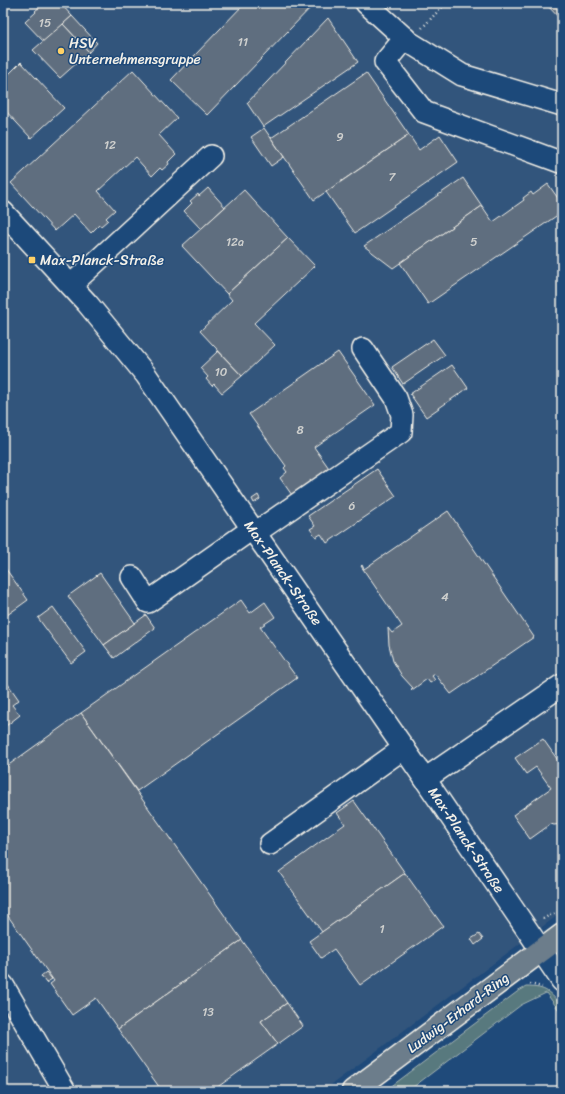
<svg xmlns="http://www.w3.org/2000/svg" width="565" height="1094" viewBox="0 0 565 1094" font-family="Sriracha,sans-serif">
<rect width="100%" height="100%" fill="#1f4a7a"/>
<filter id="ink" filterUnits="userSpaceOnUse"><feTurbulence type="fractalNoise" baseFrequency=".025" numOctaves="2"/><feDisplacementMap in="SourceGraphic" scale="8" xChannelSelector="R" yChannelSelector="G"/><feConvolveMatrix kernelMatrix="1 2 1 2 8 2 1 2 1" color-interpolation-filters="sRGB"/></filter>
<g filter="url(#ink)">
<path fill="#32557c" d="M3,3h559v909l-239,179h-320z"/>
<path fill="#58797e" stroke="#a6b5b3" d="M526,987c21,0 23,5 36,19v8l-16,-21 -25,12 -113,86h-23l132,-99z"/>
<g fill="#5f6e7f" stroke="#f4f1e8">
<path d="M46,3h14l12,13 -28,26 -19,-20 11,-10 -1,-1 7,-6 1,1z"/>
<path d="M245,3h70l-108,112 -36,-35z"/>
<path d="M524,3h38v18l-15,-16 -19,2z"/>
<path d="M72,16l25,27 -8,9 -26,-28z"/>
<path d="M328,18l30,44 -95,65 -16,-24z"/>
<path d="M63,24l26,28 -29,26 -27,-28z"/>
<path d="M21,62l43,46 -33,30 -28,-30v-28z"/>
<path d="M133,70l44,48 -18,17 17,19 -8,8 1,2 -7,6 -2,-2 -8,8 -17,-19 -37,34 17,19 -9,8 2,2 -7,6 -2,-1 -8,8 -17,-19 -19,17 -44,-48z"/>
<path d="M366,73l43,62 -95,65 -43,-62z"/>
<path d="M264,128l20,29 -13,9 -20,-29z"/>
<path d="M409,135l10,15 21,-15 18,27 -103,71 -29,-41z"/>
<path d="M463,178l19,28 -89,62 -29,-22z"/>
<path d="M548,184l14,20v8l-134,92 -28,-41 82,-57 11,16 31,-22 -1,-2 8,-6 2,3z"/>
<path d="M208,188l17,19 -24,22 -17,-18 8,-8 -2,-2 8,-7 1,2z"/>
<path d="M244,190l44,48 -61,56 -45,-48z"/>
<path d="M288,238l27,28 -61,57 21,22 -33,31 -42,-45 32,-31 -5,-6z"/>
<path d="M433,339l12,16 -42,29 -11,-17z"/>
<path d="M218,351l24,25 -20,17 -8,-9 -2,2 -6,-7 2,-2 -8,-9z"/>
<path d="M338,352l37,53 -61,42 17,24 -37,27 -14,-20 7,-6 -3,-4 2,-2 -37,-52z"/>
<path d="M452,365l16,23 -42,29 -16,-23z"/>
<path d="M377,469l19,27 -69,47 -6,-9 -5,3 -6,-8 5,-3 -7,-10z"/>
<path d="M258,495l2,4 -6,4 -2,-4z"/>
<path d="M448,511l86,126 -83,57 -16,-20 -3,2 3,4 -5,3 -3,-4 -15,11 -1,-1 2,-1 -11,-12 -9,-15 -4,-16 -1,-17 4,5 10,-7 -41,-60 1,-1 2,4z"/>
<path d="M3,565l25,35 -25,18z"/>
<path d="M100,573l35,50 -31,22 -36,-49z"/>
<path d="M241,600l9,13 15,-11 10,15 -15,10 37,51 -160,113 -56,-78z"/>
<path d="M53,607l33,45 -15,11 -33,-45z"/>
<path d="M146,615l9,13 -41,30 -10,-13z"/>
<path d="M3,677l16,23 -7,5 8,10 -14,11 -3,-4z"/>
<path d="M81,713l161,227 -124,89 -22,-31 -24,17 -22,-31 4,-3 -51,-72v-140z"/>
<path d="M543,739l19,27v58l-8,1 -3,-1 -21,15 -17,-24 38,-27 -15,-21 -10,7 -11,-16z"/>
<path d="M354,801l51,72 -83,59 -43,-60 66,-48 -8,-11z"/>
<path d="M405,873l38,53 -83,59 -26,-36 -13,9 -12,-17z"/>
<path d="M479,934l4,5 -8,6 -4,-6z"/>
<path d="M242,940l45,63 -26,18 17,23 -66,47h-31l-1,-1 -1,1h-17l-44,-62z"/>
<path d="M46,972l6,7 -6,4 -5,-7z"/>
<path d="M287,1003l16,23 -25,18 -17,-23z"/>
</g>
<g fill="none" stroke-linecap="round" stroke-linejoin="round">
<defs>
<g id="minor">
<path d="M366,3l43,39 53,33 100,30"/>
<path d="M405,38l-20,24 39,50 136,50 2,-1"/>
<path d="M3,212l84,91 59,72 279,404 137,202"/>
<path d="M71,285l140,-129"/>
<path d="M255,533l146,-101 1,-17 -6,-17 -33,-49"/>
<path d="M132,577l16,25 104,-73"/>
<path d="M425,779l137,-94"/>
<path d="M270,844l134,-96"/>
<path d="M3,985l62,106"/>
</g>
<path id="major" d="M353,1091l209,-156"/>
</defs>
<use href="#minor" stroke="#f4f1e8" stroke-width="24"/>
<use href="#major" stroke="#f4f1e8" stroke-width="25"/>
<g stroke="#f4f1e8" stroke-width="2.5" stroke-dasharray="1 3" stroke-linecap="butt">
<path d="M422,28l24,-25"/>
<path d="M543,919l7,-4 12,-3"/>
<path d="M530,984l12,3"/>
</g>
<use href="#minor" stroke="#1f4a7a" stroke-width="21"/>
<use href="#major" stroke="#6c7d8b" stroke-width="22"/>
</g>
</g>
<g fill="#ffd166" stroke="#1f4a7a" stroke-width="1.5">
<circle cx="61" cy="51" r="4"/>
<rect x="28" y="256" width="8" height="8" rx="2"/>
</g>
<g text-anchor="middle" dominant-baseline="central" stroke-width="3" stroke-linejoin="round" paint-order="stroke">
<g font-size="12" fill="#cfd0ce">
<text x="45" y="23">15</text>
<text x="243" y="42">11</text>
<text x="340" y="137">9</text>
<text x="110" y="145">12</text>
<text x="392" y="177">7</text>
<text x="235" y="242">12a</text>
<text x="474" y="242">5</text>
<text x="221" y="372">10</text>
<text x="300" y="430">8</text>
<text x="352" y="506">6</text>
<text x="445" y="597">4</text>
<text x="382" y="929">1</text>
<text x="208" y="1012">13</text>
</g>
<g font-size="14" fill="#f4f1e8" stroke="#1f4a7a" text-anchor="start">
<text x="69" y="43">HSV<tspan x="69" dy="16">Unternehmensgruppe</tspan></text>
<text x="40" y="260">Max-Planck-Straße</text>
</g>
<g font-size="14" fill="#f4f1e8" stroke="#1f4a7a">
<text transform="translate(283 573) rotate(55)">Max-Planck-Straße</text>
<text transform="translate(466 840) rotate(56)">Max-Planck-Straße</text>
<text transform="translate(458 1013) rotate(-37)">Ludwig-Erhard-Ring</text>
</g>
</g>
<rect width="565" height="1094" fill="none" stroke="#1f4a7a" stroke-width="16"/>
<rect x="8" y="8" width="549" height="1078" fill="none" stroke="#f4f1e8" stroke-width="1.5" filter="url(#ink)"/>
</svg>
